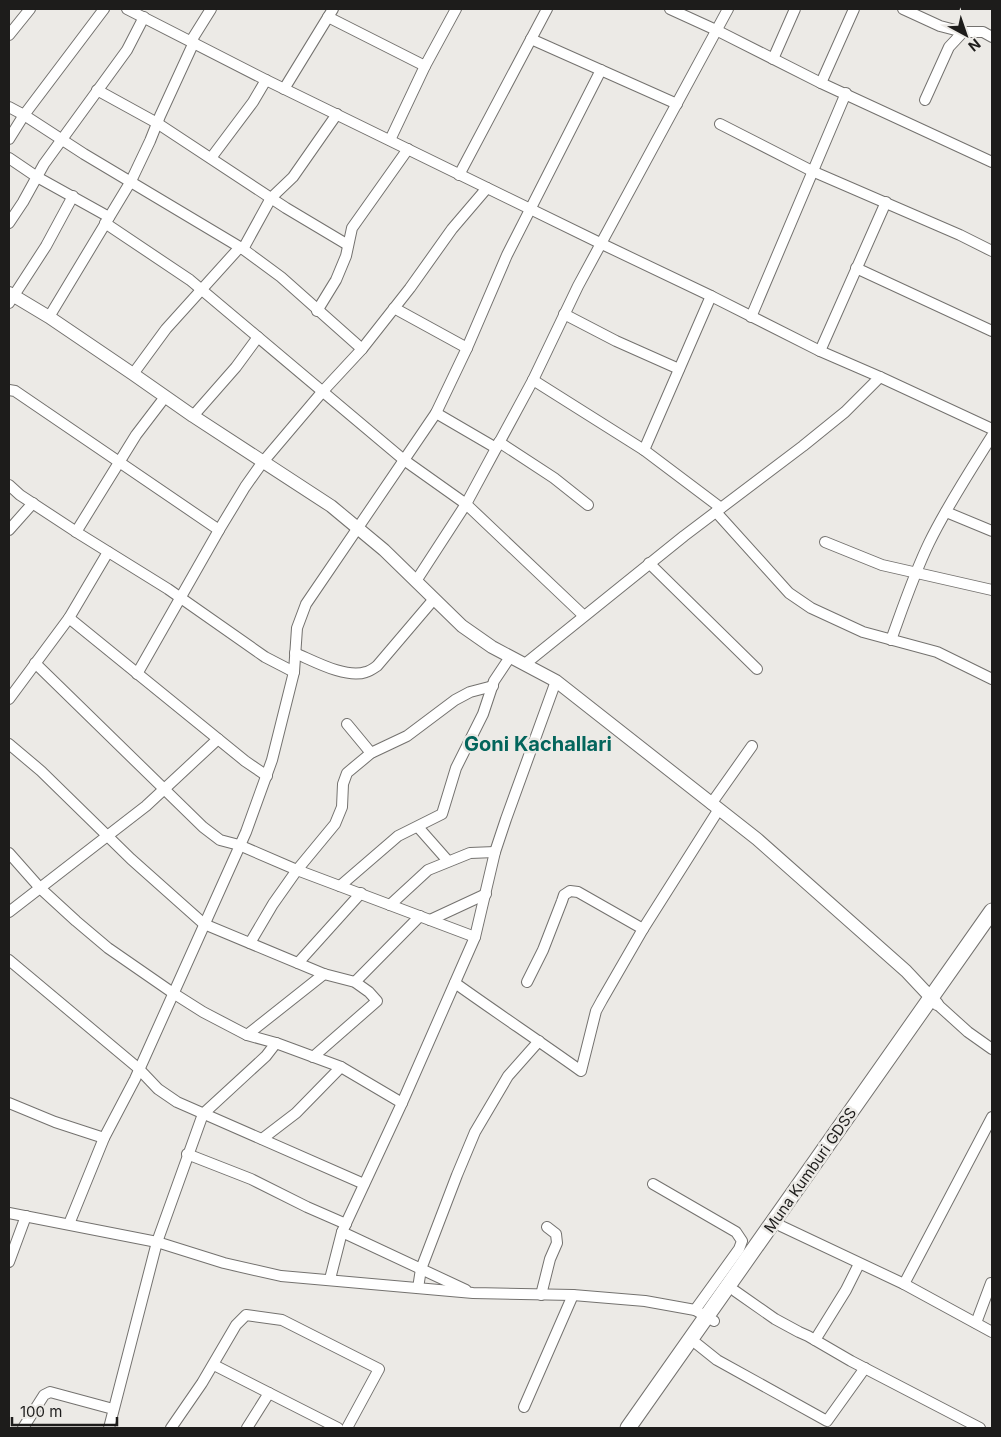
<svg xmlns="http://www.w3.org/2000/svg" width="1001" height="1437" viewBox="0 0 1001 1437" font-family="Inter,sans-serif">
<rect width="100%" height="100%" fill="#eceae6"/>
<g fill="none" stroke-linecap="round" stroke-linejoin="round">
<defs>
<g id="minor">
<path d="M127,9l139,71 336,164 109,52 109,55 60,26 112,52"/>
<path d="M670,9l46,21 105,53 171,79"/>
<path d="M903,9l37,17 23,6h20l9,5"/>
<path d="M328,17l97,49 31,-57"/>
<path d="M9,35l21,-26"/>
<path d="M531,39l146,65"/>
<path d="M191,41l20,-32"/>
<path d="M773,59l22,-50"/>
<path d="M821,83l33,-74"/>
<path d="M284,89l49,-80"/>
<path d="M97,90l60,33 129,85 62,37"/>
<path d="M925,100l24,-53 14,-15"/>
<path d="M9,107l15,8 60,39 159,95 38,28 81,72"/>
<path d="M720,124l92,47 148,64 32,16"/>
<path d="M9,139l15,-24 80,-106"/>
<path d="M390,140l35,-74"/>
<path d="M9,158l28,19 72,40"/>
<path d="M211,158l42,-56 13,-22"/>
<path d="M459,175l88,-166"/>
<path d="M9,223l14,-21 21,-38 83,-114 17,-33"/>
<path d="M105,223l85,57 214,180 62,44 117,111"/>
<path d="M243,249l28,-51 22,-21 44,-63"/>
<path d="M856,268l136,63"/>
<path d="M9,303l37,-57 27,-50"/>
<path d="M394,308l73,40"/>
<path d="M317,311l19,-31 10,-24 6,-28 56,-79"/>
<path d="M564,314l52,27 63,28"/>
<path d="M49,317l82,-136 19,-40 10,-25 34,-74"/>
<path d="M751,317l95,-224"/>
<path d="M820,351l66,-149"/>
<path d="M133,374l33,-45 74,-82"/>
<path d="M533,380l111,70 77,58"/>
<path d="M9,390l6,1 204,139"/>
<path d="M436,413l60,35"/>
<path d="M193,416l43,-49 22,-30"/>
<path d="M499,442l55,36 34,27"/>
<path d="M644,450l67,-154"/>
<path d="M9,485l11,10 61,40 87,54 97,68 29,15"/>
<path d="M716,512l73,81 22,15 52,24 74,20 55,27"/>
<path d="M946,512l46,19"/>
<path d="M9,530l24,-27"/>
<path d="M76,532l60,-97 29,-38"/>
<path d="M825,542l57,23 110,25"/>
<path d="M649,563l108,106"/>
<path d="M416,581l50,-77 67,-124 45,-94 150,-277"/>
<path d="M69,618l176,143 22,15"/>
<path d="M891,640c12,-33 23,-66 38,-97 18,-37 41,-72 63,-107"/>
<path d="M295,653c19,8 51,26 71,19 4,-1 8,-4 11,-6l57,-67"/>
<path d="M35,663l168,164 17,13 19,5 58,25 178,67"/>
<path d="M525,664l159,-128 119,-90 42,-34 35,-35"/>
<path d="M137,674l82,-144 26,-43 17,-24 61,-72 39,-42 48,-61 42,-59 35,-41"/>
<path d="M9,699l60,-81 39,-66"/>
<path d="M347,724l24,29"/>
<path d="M9,744l32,27 90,88 73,65 120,50 31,8 14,10 8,9 -64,56"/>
<path d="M711,804l41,-58"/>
<path d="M418,827l30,34"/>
<path d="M9,853l31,35 36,33 32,27 65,45 30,19 44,23 29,8 65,24 61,36"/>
<path d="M340,886l58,-50 44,-22 14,-46 27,-54 11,-33 16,-24"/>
<path d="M390,905l38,-35 42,-17 25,-1"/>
<path d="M9,912l137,-106 72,-67"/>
<path d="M430,920l56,-26"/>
<path d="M250,943l23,-39 24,-34 38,-46 7,-17 1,-23 4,-11 24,-20 36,-17 48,-36 15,-8 23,-6"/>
<path d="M9,960l129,108 20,21 19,13 187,82"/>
<path d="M298,963l63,-70"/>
<path d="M355,982l65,-66"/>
<path d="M527,982l16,-32 19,-49 2,-6 6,-4 8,1 65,37"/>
<path d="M455,983c42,30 84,58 126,88l15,-60 6,-11 41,-71 76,-120"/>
<path d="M937,1004l31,28 24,17"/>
<path d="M247,1035l77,-61"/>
<path d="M9,1103l46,19 49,16"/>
<path d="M262,1139l34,-26 45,-46"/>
<path d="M187,1154l64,25 56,28 39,17"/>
<path d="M653,1184l83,48 6,9 -3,8 -44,61"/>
<path d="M9,1213l148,29 67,21 57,13 192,17 100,2 72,6 50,9 19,11"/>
<path d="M69,1224l35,-86 31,-59 111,-247 26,-72 22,-88 3,-44 9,-24 130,-191 31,-65 40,-93 94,-185"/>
<path d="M781,1226l123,58 88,48"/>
<path d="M342,1232l124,58"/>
<path d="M9,1262l17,-46"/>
<path d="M330,1279l12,-47 60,-129 73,-166 20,-85 11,-33 50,-138"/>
<path d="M904,1284l88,-167"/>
<path d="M418,1288l3,-19 36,-94 18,-43 33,-56 31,-35"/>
<path d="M735,1291l40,28 24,13 9,4 43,25 129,67"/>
<path d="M541,1295l9,-36 7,-16 -1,-9 -9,-7"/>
<path d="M976,1323l15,-40h1"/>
<path d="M815,1340l31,-50 13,-26"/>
<path d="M697,1344l20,16 110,61 38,-53"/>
<path d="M214,1365l55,28 -22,35"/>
<path d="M269,1393l69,35"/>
<path d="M524,1407l49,-112"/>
<path d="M23,1428l21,-33 6,-3 63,17"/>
<path d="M109,1428l48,-186 46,-128 63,-58 10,-13"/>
<path d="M171,1428l31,-45 34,-58 10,-10 36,5 97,49 -32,59"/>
</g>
<path id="major" d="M9,293l40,24 84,57 60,42 138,90 53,44 78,76 30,21 64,34 201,158 149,132 31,33"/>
<path id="highway" d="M628,1428l364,-517"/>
</defs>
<use href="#minor" stroke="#74726f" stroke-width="12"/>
<use href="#major" stroke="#74726f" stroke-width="14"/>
<use href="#highway" stroke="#74726f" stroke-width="17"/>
<use href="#minor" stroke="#fff" stroke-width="10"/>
<use href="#major" stroke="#fff" stroke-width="12"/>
<use href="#highway" stroke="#fff" stroke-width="15"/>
</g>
<g text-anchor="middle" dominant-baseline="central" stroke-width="5" stroke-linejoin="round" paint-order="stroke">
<g font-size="15" fill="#1d1c1b" stroke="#eceae6">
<text transform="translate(810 1170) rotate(-55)">Muna Kumburi GDSS</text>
</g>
<g font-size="20" font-weight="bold" fill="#03655c" stroke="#eceae6">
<text x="538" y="744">Goni Kachallari</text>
</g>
</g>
<rect width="1001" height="1437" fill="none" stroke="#1d1c1b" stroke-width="20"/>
<g transform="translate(966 35) rotate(140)" stroke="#eceae6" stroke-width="4" paint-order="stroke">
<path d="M0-4L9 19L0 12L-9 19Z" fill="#1d1c1b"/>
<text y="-8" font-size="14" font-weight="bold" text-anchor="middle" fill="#1d1c1b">N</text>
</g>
<path d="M12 1417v8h105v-8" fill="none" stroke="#1d1c1b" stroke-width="2.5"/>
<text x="20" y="1417" font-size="15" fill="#1d1c1b" stroke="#eceae6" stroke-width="4" paint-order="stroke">100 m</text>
</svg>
